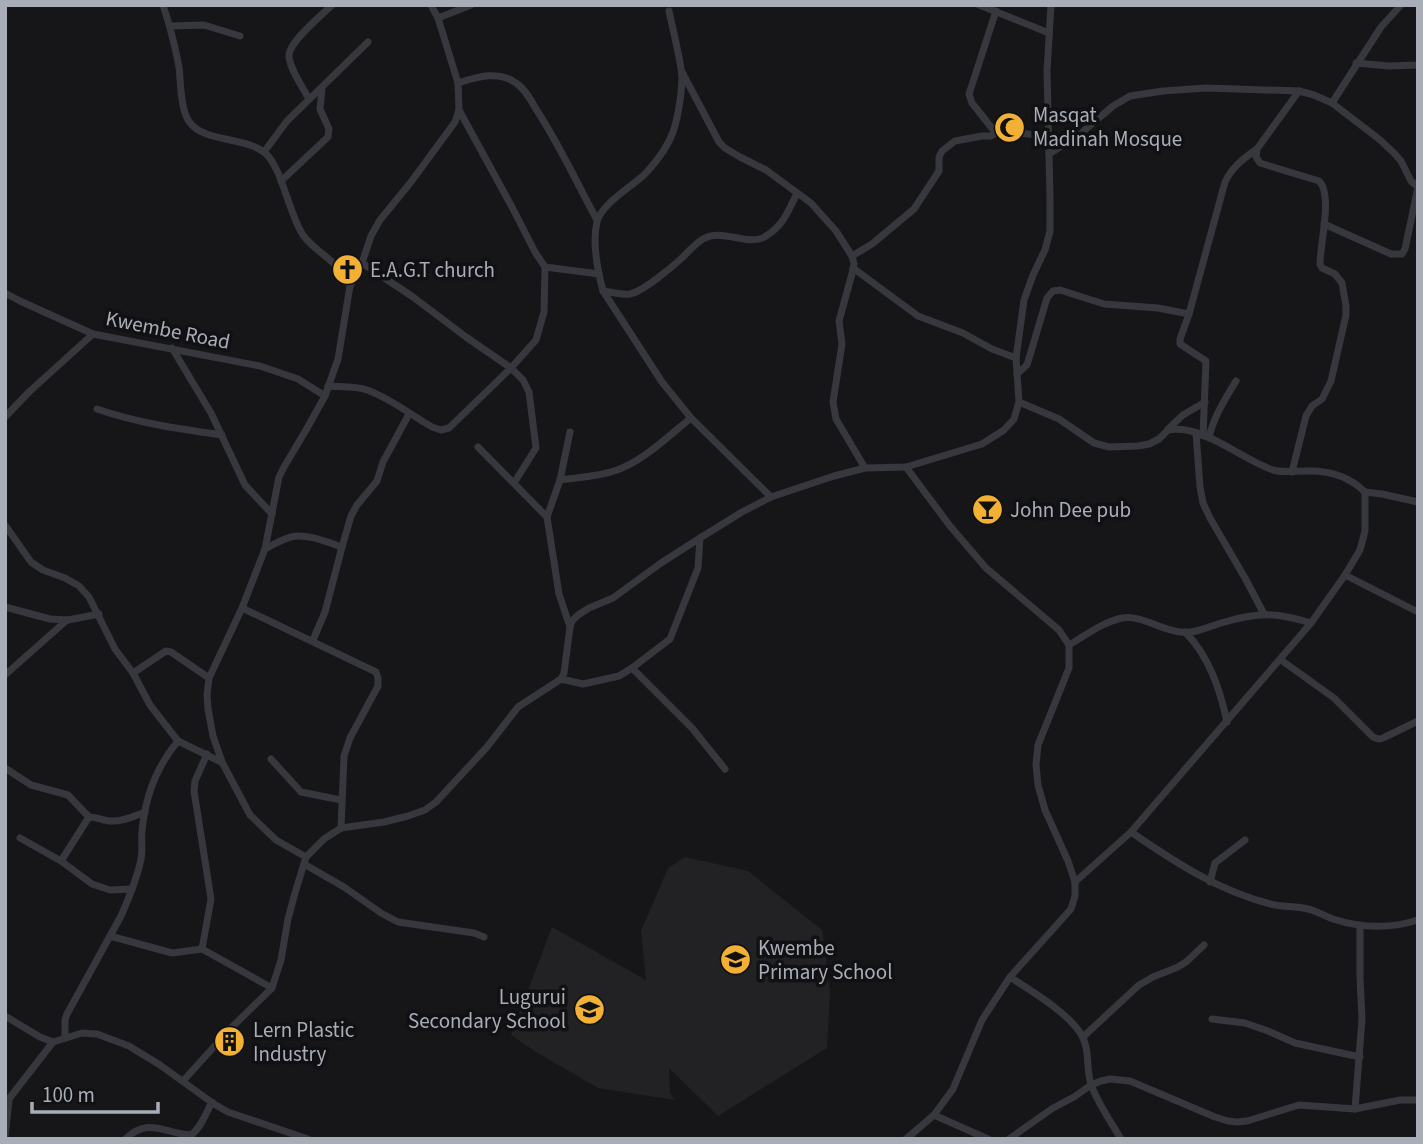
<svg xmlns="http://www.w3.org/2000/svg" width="1423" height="1144" viewBox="0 0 1423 1144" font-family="'Source Sans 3',sans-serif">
<rect width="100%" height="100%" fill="#161618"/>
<path fill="#222225" d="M685,857l63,14 74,59 8,62 -3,56 -109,68 -49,-48 1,25 5,7 -77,-12 -62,-36 -25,-17 41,-108 94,53 -5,-49 27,-63z"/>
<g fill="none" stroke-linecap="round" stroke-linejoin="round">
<g stroke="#37383d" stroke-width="7">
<path d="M163,5c7,21 12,41 16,62 2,16 1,45 12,57 15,18 55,13 74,29 17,14 24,62 38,82 8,12 22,19 32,30 6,6 10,14 15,21"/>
<path d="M979,5l70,28"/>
<path d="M669,11c4,19 9,38 12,58 3,14 -3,49 -8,63 -5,14 -17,30 -27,41 -13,13 -45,31 -49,49 -5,20 1,50 6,69l59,91 29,36 80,79"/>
<path d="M438,18l33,-13"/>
<path d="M170,26l34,-1 36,11"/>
<path d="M1356,63l33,3 29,-1"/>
<path d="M682,72l37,70 6,6 15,9 26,13 45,33 25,28 16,25 2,8 -1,6 -14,51 3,23 -9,58 3,17 29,49"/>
<path d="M458,83c19,-6 40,-13 58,0 9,6 15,17 20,26 23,35 41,74 61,111"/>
<path d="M309,99c-7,-13 -18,-28 -20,-42 -2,-14 33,-42 43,-52"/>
<path d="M1332,103l49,-76 20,-22"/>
<path d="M459,110l53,97 23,45 10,15 54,7"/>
<path d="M995,132l-23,-29 -3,-9 27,-83"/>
<path d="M264,152l23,-31 81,-79"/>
<path d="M1049,154l31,-20 33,-28 17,-10 33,-5 43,-3 93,3 15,4 18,8 47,36 15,14 7,8 10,20 7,6 -13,62 -3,5h-11l-67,-30"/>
<path d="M281,181l47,-44 1,-8 -9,-20 2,-20"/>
<path d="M852,256l20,-12 42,-35 25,-38v-14l3,-6 13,-10 27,-5h9l9,-5 48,5"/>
<path d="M362,263l51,34 53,40 45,31 12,12 6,12 7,56 -22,35"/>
<path d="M853,268l65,48 45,17 29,16 24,9"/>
<path d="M603,291c9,1 18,4 27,3 14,-3 42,-27 53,-37 6,-6 13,-14 20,-18 20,-12 45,9 63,-3 17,-10 23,-26 31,-43"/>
<path d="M5,293l15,8 73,33 167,32 38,13 27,17"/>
<path d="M172,348l39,65 34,72 27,29"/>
<path d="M1017,374l10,-9 20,-67 6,-7 7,-1 44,14 54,4 31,6"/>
<path d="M328,386c13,1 27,0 39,4 23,8 44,25 65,37l9,3 8,-2 62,-60 25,-28 8,-28 1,-45"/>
<path d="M1019,402l40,17 35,24 15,4 29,-1 11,-2 10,-5 9,-9c36,-6 72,29 105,40 11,3 21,1 32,1 22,-1 44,5 60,21v39l-5,19 -15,25 -34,48 -180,209 -56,50"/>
<path d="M97,409c40,14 82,20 125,26"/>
<path d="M5,417l24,-25 64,-58"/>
<path d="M1168,429l15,-14 22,-13"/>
<path d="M570,432l-10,48 -13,37 12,77 11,33"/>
<path d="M1196,433l4,54 3,16 7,15 35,60 19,36"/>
<path d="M1203,436l3,-75 -26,-17v-5l9,-25 36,-132c7,-15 19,-24 32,-33"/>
<path d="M1209,438c4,-20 16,-39 27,-57"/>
<path d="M478,447l69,70"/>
<path d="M1292,472l14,-56 6,-10 10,-7 9,-18 15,-66v-9l-4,-23 -7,-9 -13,-6 -2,-4c0,-19 13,-70 -1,-83l-59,-18 -4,-6 1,-8 42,-58"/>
<path d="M560,480c18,-3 37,-3 54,-9 29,-9 54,-35 77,-53"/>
<path d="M1365,492l17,2 36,8"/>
<path d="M5,525l26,37 12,8 22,8 14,8 10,11 26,52 18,24 17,32 28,36 43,21"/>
<path d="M265,549c8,-4 17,-10 26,-12 15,-4 36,5 51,10"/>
<path d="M1345,575l73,37"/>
<path d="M5,607l45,12 18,1 31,-6"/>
<path d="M242,608l134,64 2,6v8l-28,52 -6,18 -3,72"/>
<path d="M1185,632c24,24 35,57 42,90"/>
<path d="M313,640l12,-28 17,-65 9,-31 6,-11 20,-24 6,-19 26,-48"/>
<path d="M1069,645c17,-10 34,-23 53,-27 20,-3 38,12 58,14 14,2 28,-5 41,-9 37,-11 54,-11 90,0"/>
<path d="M1281,660l53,38 39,39c5,2 7,3 12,0l33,-16"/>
<path d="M632,668l60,60 33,41"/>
<path d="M133,673l33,-22 5,1 38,26"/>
<path d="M5,675l62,-55"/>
<path d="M561,679l22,5 36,-8 13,-8 38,-29 28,-71 2,-30"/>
<path d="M271,759l30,33 40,8"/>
<path d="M5,768l26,17 37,10 21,22"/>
<path d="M1131,832c45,31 91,61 144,73 11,2 22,1 33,4 9,2 16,7 25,10 28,9 57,10 85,1"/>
<path d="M20,838l41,23 31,23 18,6 22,-1"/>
<path d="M306,857l-30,-17 -26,-25 -28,-53 -9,-26 -5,-27 -1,-14 2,-17 33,-70 23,-59 14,-72 5,-10 22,-37 19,-34 13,-37 12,-73 12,-23 9,-27 9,-16 31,-38 44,-60 4,-12 -1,-27 -20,-65 -7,-13"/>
<path d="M61,861l28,-44c8,0 15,4 22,4 12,1 23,-5 34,-9"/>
<path d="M304,864l40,23 37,26 17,9 76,11 10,4"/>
<path d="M1210,882l5,-19 30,-23"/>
<path d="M110,936l62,17 30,-4 70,39"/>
<path d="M202,949l9,-50 -17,-108 1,-10 12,-27"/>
<path d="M1010,977c23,15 57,35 71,57 10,16 4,37 11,53 7,18 19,35 29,52"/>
<path d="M5,1016l35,21 13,5 29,-9 15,1 32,12 31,19 54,39 14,8 80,27"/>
<path d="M1212,1019l33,4 23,8 27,12 65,14"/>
<path d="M1083,1037l56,-52 14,-8 25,-10 8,-5 18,-17"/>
<path d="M65,1038v-18l2,-6 54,-98c8,-18 16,-37 20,-57 2,-9 0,-18 1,-28 3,-33 15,-65 36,-90"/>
<path d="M183,1081l47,-52 42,-41 9,-28 7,-41 7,-26 11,-36 18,-18 17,-11 43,-6 24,-6 17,-6 11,-8 51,-55 31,-40 43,-28 3,-6 6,-46 2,-6 6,-6 11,-7 24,-10 48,-35 39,-25 42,-26 29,-15 63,-21 31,-8 41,-1 76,-23 22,-14 10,-11 5,-17 -3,-44 8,-58 9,-25 12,-25 5,-19v-35l-3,-125 4,-66"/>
<path d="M5,1104l48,-62"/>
<path d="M1355,1109l7,-90 -2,-41v-53"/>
<path d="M934,1115l54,24"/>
<path d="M5,1137l4,-37"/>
<path d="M125,1139c25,-23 39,-5 66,-4 10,-7 15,-22 21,-33"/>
<path d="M906,1139l28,-24 19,-26 29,-69 28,-43 61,-68 4,-13v-14l-7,-21 -23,-51 -7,-25 -2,-20 2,-20 31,-77v-23l-10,-15 -73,-62 -36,-42 -44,-59"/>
<path d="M1009,1139l44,-31 21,-11 17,-12 10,-4 9,-2 20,2 85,36 13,4 9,1 10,-1 52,-16 56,4 45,-9h18"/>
</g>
</g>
<defs>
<symbol id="mosque-disc" viewBox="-11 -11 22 22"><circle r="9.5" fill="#f2b134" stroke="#111113"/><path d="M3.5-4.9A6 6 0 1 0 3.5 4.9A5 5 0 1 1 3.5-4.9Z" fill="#111"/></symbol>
<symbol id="church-disc" viewBox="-11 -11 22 22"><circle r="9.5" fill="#f2b134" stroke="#111113"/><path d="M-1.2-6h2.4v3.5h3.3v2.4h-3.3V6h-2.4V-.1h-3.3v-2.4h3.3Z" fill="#111"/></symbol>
<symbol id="bar-disc" viewBox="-11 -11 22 22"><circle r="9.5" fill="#f2b134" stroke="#111113"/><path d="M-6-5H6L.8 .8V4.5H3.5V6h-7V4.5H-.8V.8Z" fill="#111"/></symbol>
<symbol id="school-disc" viewBox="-11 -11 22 22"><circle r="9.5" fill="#f2b134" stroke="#111113"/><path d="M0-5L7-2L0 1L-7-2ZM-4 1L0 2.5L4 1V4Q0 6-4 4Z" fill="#111"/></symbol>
<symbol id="building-disc" viewBox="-11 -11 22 22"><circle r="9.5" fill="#f2b134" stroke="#111113"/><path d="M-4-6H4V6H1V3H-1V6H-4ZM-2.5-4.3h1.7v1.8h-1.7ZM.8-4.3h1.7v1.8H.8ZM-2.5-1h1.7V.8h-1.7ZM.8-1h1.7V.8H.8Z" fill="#111"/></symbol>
</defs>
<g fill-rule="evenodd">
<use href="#mosque-disc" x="992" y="110" width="35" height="35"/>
<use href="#church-disc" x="330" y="252" width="35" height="35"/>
<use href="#bar-disc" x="970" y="492" width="35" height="35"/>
<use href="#school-disc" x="718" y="942" width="35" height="35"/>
<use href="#school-disc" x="572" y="992" width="35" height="35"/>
<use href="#building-disc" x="212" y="1024" width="35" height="35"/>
</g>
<g text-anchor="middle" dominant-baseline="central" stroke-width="7" stroke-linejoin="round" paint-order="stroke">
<g font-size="21" fill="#a8adb8" stroke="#111113" text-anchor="start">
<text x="1033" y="115">Masqat<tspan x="1033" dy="24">Madinah Mosque</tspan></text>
<text x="370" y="270">E.A.G.T church</text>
<text x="1010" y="510">John Dee pub</text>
<text x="758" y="948">Kwembe<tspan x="758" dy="24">Primary School</tspan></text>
<text x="566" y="997" text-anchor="end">Lugurui<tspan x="566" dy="24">Secondary School</tspan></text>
<text x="253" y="1030">Lern Plastic<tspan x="253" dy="24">Industry</tspan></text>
</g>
<g font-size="21" fill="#a8adb8" stroke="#111113">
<text transform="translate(168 330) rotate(11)">Kwembe Road</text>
</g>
</g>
<rect width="1423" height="1144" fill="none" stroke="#a8adb8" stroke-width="14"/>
<path d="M32 1102v10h126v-10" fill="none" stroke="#a8adb8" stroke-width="3.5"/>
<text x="42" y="1102" font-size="21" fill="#a8adb8" stroke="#111113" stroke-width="5" paint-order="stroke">100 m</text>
</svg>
